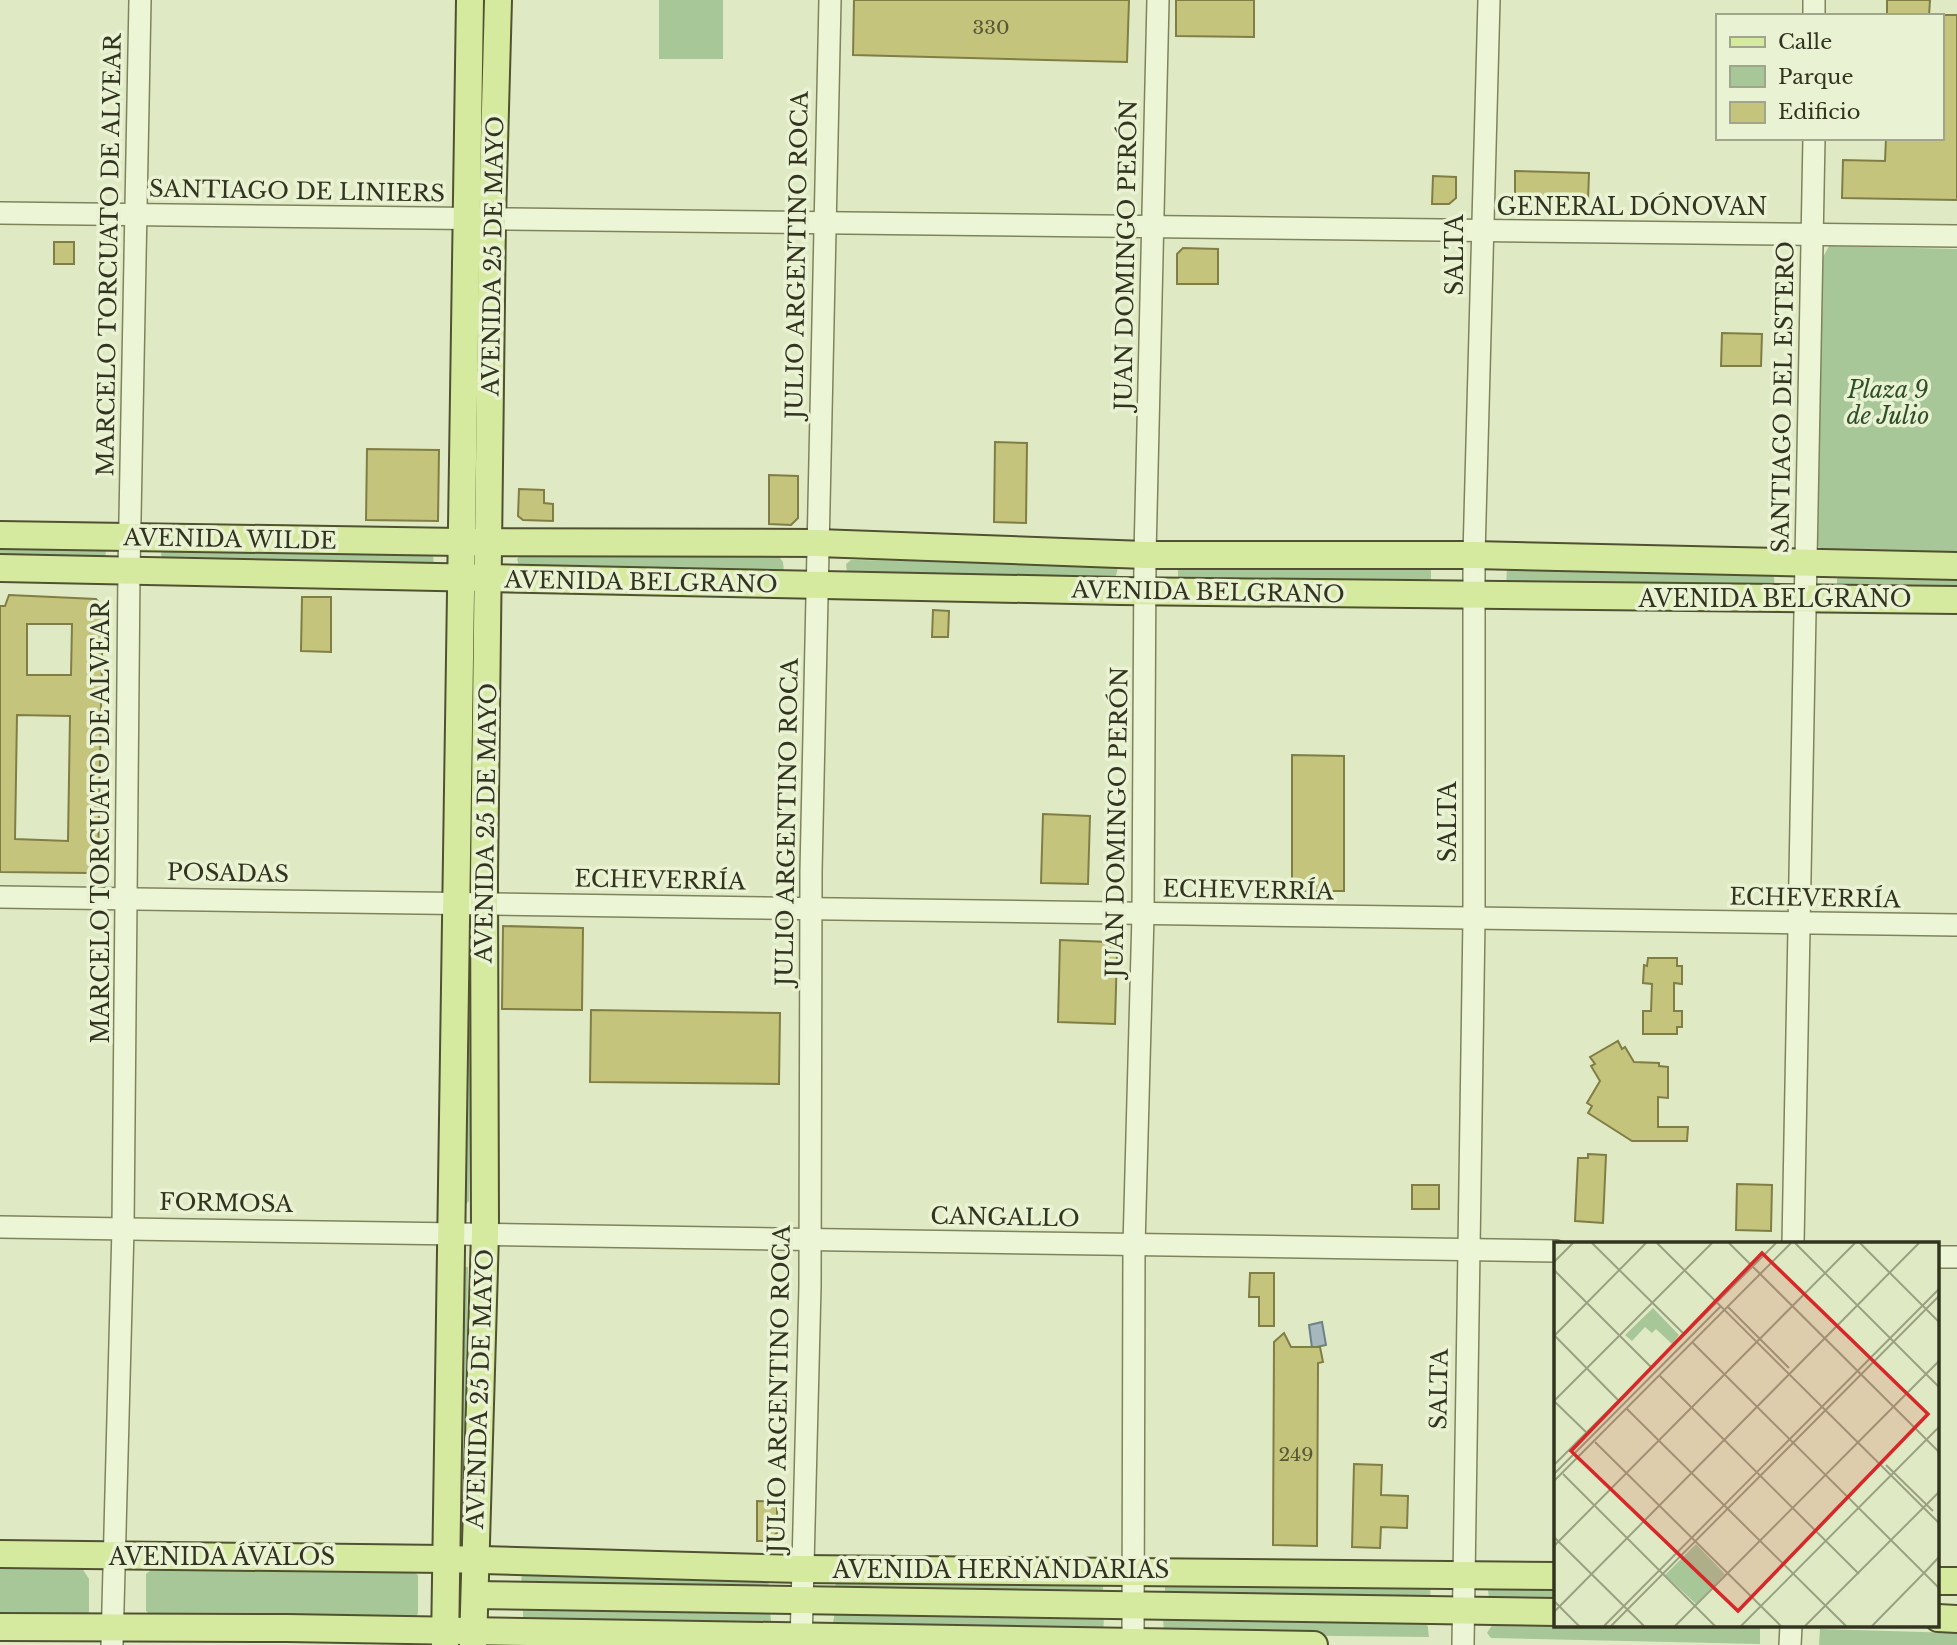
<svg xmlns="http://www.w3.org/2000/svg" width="1957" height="1645" viewBox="0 0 1957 1645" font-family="'Libre Baskerville',serif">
<rect width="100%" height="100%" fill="#dfeac4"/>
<g fill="#a7c799">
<rect x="659" y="0" width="64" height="59"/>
<path d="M1829,246l128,3v308h-126l-13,-11 4,-287z"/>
<path d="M0,543l102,2 4,6 -1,8 -105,3z"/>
<path d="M167,547l266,6 1,13 -272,-3 -1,-10z"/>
<path d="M523,551l255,4 5,7 1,10 -265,-6 -2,-7z"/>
<path d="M851,560l263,3 4,5 -4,14 -267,-9 -1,-9z"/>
<path d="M1431,563v22l-253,-5v-16z"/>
<path d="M1507,567l260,5 7,5 1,12 -269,-1z"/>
<path d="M1957,572v21l-120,-1v-19z"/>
<path d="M470,932l3,2 -4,267 -3,3 -3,-3z"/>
<path d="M463,1266l5,1 -4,259 -7,-2z"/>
<path d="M0,1563l80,2 9,14v33l-8,7 -81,-1z"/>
<path d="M157,1565l252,4 9,6v39l-10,8 -252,-2 -10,-9v-37z"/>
<path d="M522,1570l247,6 -1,17 -247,-7z"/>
<path d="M836,1578l267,1v17l-268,-2z"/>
<path d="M1165,1582l265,2 1,17 -266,-3z"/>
<path d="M1493,1586l63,1v17l-67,-5 -1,-9z"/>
<path d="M523,1610l247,2 2,16 -249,-2z"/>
<path d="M835,1612l269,5 -1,18 -271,-7z"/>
<path d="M1163,1618l264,3 2,16 -265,-3z"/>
<path d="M1494,1622l62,1v3h204v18l-269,-6 -4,-5z"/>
<path d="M1820,1629l137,4v12h-138z"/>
</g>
<path fill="#a6b7bd" stroke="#6d818a" stroke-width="2" d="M1322,1322l4,23 -14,3 -3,-23z"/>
<g fill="#c5c47d" stroke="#807e44" stroke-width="2" fill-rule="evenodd">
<path d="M854,0h275l-2,62 -274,-7z"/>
<path d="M1176,0h78v37l-78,-1z"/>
<path d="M1887,0h43l-1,16h-42z"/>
<path d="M1941,15h16v185l-115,-2 1,-38 42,1 1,-23h55z"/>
<path d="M1515,171l74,2 -1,29 -73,-2z"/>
<path d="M1433,176l23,1v21l-7,6h-17z"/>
<rect x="54" y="242" width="20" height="22"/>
<path d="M1183,248l35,1v35h-41v-30z"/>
<path d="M1722,333l40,1 -1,32h-40z"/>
<path d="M995,442l32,1 -1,80 -32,-1z"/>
<path d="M367,449l72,1 -1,71 -72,-1z"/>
<path d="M769,475l29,1v42l-7,7 -22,-1z"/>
<path d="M519,489l25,1v13l9,1v17l-30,-1 -5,-4z"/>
<path d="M9,595l87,4 7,8 -5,257 -9,9 -89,-1v-266h5zM27,624h45l-1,51h-44zM17,715l53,1 -2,125 -53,-2z"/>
<path d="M302,597h29v55l-30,-1z"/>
<path d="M933,610l16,1 -1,26h-16z"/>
<path d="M1292,755l52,1v135h-52z"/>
<path d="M1043,814l47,2 -2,68 -47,-1z"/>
<path d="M503,926l80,2 -1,82 -80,-1z"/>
<path d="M1060,940l49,2 8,9 -2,73 -57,-2z"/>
<path d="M1648,958h29v8h5v18l-8,-1v28h8v16h-5v7h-34v-23h8l1,-27 -9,-1 1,-18 3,1z"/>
<path d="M591,1010l189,3 -1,71 -189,-2z"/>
<path d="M1618,1041l4,8 3,-2 9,15 25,1v3l9,1v31l-10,-1v30h30l-1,14h-55l-44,-28 4,-7 -5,-3 13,-22 -9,-15 4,-2 -5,-7z"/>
<path d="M1588,1154l18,1 -3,68 -28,-2 3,-63h10z"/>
<path d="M1737,1184l35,1 -1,46 -35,-1z"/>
<rect x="1412" y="1185" width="27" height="24"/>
<path d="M1250,1273h24v53h-15v-29h-10z"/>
<path d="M1284,1333l7,14h29l3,15 -5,1 -1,183 -44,-1 1,-203z"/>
<path d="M1354,1464l28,1 -1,30 27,1 -1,32 -26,-1 -1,21 -28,-1z"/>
<path d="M757,1501l20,1v31l-9,8h-11z"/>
</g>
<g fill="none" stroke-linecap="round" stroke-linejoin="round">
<defs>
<g id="minor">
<path d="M1814,16v-16"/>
<path d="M0,213l1957,23"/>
<path d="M0,897l1957,28"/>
<path d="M0,1227l1556,24"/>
<path d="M1793,1244l21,-1106"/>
<path d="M1938,1257h19"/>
<path d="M112,1645l11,-417 6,-658 11,-570"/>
<path d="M801,1645l9,-359 1,-414 19,-872"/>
<path d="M1133,1645l1,-399 9,-331 2,-360 13,-555"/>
<path d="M1463,1645l11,-726v-364l15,-555"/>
<path d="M1790,1645l1,-19"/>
</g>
<g id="major">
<path d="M0,535l460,7 358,1 327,12h329l483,11"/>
<path d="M0,568l1120,23 837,9"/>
<path d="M0,1554l445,5 356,10 755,7"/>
<path d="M1938,1581h19"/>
<path d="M475,1595l1081,17"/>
<path d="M1938,1618l19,1"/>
<path d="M0,1627l287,1 1027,17"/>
<path d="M445,1645l25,-1645"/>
<path d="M473,1645l12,-412 -1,-355 8,-660 6,-218"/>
</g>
</defs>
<use href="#minor" stroke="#7f835c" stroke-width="24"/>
<use href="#major" stroke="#505130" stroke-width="30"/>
<use href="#minor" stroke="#edf5d7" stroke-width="21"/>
<use href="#major" stroke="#d6ea9f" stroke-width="26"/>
</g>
<g text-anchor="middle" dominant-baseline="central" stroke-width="7" stroke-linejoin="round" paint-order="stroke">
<g font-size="19" fill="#585836">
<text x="991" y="27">330</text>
<text x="1296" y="1454">249</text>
</g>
<g font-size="23" fill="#33341f" stroke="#e9f2d3">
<text transform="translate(297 191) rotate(1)">SANTIAGO DE LINIERS</text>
<text x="1632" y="207">GENERAL DÓNOVAN</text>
<text transform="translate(109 255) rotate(-89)">MARCELO TORCUATO DE ALVEAR</text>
<text transform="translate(797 255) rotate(-89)">JULIO ARGENTINO ROCA</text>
<text transform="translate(1126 255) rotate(-89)">JUAN DOMINGO PERÓN</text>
<text transform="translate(1455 255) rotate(-90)">SALTA</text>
<text transform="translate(493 256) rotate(-89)">AVENIDA 25 DE MAYO</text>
<text transform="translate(1783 397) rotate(-89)">SANTIAGO DEL ESTERO</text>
<text transform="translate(230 539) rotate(1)">AVENIDA WILDE</text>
<text transform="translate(641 582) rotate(1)">AVENIDA BELGRANO</text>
<text transform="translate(1208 592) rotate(1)">AVENIDA BELGRANO</text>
<text x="1775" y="599">AVENIDA BELGRANO</text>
<text transform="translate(101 822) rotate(-90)">MARCELO TORCUATO DE ALVEAR</text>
<text transform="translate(787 822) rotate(-89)">JULIO ARGENTINO ROCA</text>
<text transform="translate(1117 822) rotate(-89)">JUAN DOMINGO PERÓN</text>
<text transform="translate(1448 822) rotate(-90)">SALTA</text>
<text transform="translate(486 823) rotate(-89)">AVENIDA 25 DE MAYO</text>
<text transform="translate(228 873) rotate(1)">POSADAS</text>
<text transform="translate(660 880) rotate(1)">ECHEVERRÍA</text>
<text transform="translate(1248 890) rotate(1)">ECHEVERRÍA</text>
<text transform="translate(1815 898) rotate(1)">ECHEVERRÍA</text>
<text transform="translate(226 1203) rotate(1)">FORMOSA</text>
<text transform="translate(1005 1217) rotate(1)">CANGALLO</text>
<text transform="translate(480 1389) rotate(-88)">AVENIDA 25 DE MAYO</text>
<text transform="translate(779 1389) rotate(-89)">JULIO ARGENTINO ROCA</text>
<text transform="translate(1439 1389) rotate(-89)">SALTA</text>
<text x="222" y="1557">AVENIDA ÁVALOS</text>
<text x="1001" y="1570">AVENIDA HERNANDARIAS</text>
</g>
<g font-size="23" font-style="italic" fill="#2e4f27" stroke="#e9f2d3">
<text x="1888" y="390">Plaza 9<tspan x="1888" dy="26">de Julio</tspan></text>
</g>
</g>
<g transform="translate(1554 1242)">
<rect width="385" height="385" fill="#dfeac4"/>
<path d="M99,66l26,27 -7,9 -16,-15 -4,4 -7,-6 -13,14 -7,-6zM142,302l29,30 -29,30 -31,-29z" fill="#a7c799"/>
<path fill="none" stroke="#9aa182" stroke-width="2" d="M38,1l93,92M103,1l282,280M175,1l210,209M241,1l144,144M306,1l79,79M0,20l19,-19M0,28l97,97M173,64l62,62M0,93l65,66M0,94l92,-93M139,101l231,230 -52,53M105,133l200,199M0,159l34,33M0,159l158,-158M73,167l219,217M41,200l186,184M0,223l222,-222M332,223l47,46M0,232l167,-168M9,232l152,152M0,239l237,-238M0,295l90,89M0,304l301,-303M385,315l-15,16 15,15M0,359l25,25M0,370l365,-369M50,384l335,-337M57,384l328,-330M121,384l264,-265M187,384l198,-199M251,384l134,-134"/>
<path fill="#d62828" fill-opacity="0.15" stroke="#d62828" stroke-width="3.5" d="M208,11l166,161 -190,197 -167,-160z"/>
<rect width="385" height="385" fill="none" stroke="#33341f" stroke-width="3.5"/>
</g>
<rect x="1716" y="14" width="228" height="126" fill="#e9f2d3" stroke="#a0a68b" stroke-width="2"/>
<rect x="1730" y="37" width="35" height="10" fill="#d6ea9f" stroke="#a0a68b" stroke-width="2"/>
<text x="1778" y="49" font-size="21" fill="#33341f">Calle</text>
<rect x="1730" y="66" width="35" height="21" fill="#a7c799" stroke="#a0a68b" stroke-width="2"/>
<text x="1778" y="84" font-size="21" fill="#33341f">Parque</text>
<rect x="1730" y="102" width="35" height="21" fill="#c5c47d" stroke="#a0a68b" stroke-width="2"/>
<text x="1778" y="119" font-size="21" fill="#33341f">Edificio</text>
</svg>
